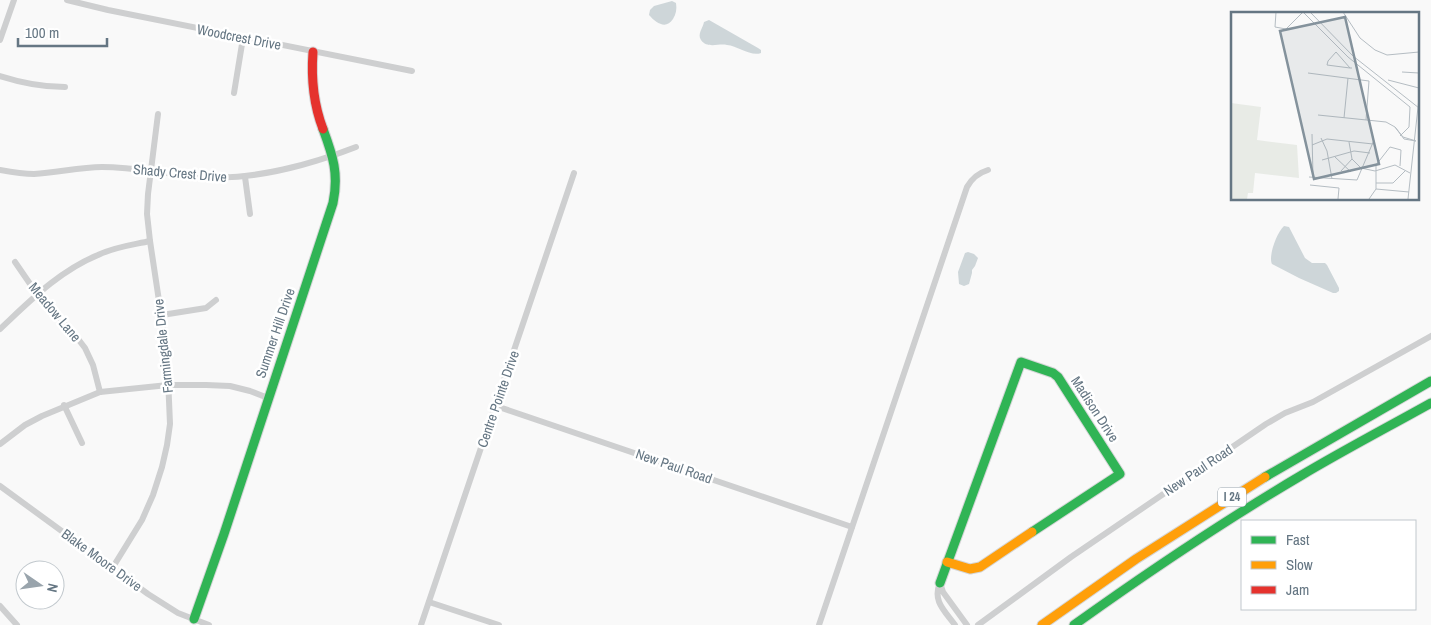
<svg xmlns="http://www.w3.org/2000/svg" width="1431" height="625" viewBox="0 0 1431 625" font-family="'Archivo Narrow',sans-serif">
<rect width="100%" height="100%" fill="#f9f9f9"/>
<g fill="#ced6d9">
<path d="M672,1l4,2c1,6 0,11 -3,16 -7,11 -17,4 -24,-4l1,-5 4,-4z"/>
<path d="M709,20l49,28 3,2v3c-10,4 -23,-7 -34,-8 -8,-2 -20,4 -26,-5 -4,-6 2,-12 3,-18z"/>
<path d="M1284,226l5,1 16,31 7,5h13l2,2 12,23v3l-3,2h-3l-34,-15 -27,-14c-4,-8 5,-32 12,-38z"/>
<path d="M968,252l6,2 4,4 -3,8 -3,4v3l-3,11 -5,2 -5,-2 -1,-12 7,-19z"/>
</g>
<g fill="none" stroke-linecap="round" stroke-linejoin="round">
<defs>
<g id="fast">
<path d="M1265,477l166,-96"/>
<path d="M940,583l81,-221 32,11 5,4 62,97 -88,58"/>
<path d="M194,619l30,-85 109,-331c6,-29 0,-47 -10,-74"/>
<path d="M1074,625c74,-53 150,-104 228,-150 42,-25 86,-48 129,-72"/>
</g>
<g id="slow">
<path d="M947,562l23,7 10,-2 52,-35"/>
<path d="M1042,625l94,-66 129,-82"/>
</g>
<path id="jam" d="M313,52c-2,27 0,51 10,77"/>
</defs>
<use href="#fast" stroke="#d5d6d7" stroke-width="11"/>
<use href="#slow" stroke="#d5d6d7" stroke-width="11"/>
<use href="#jam" stroke="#d5d6d7" stroke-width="11"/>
<g stroke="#cecfd0" stroke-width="6">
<path d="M67,0l41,10 304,61"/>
<path d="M0,40l14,-40"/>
<path d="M0,76c22,7 42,11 65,11"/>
<path d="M234,93l9,-55"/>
<path d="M0,170c11,2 23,4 34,4 23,-1 45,-7 68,-7 36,0 71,9 106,10 47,3 104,-13 148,-30"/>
<path d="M245,177l5,37"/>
<path d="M15,262l22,32 38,41 10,13 8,17 7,27"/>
<path d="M162,315l44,-7 10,-8"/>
<path d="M0,329c30,-28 59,-58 98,-74 16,-8 34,-10 52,-14"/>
<path d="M64,405l18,38"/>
<path d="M496,406l356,121"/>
<path d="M0,444l25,-19 17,-9 58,-24 68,-7h38l24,1 20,5 18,7"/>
<path d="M0,486l148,108 30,19 31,12"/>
<path d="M113,567l29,-47 11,-25 9,-28 5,-22 3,-21 -3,-70 -17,-113 -3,-27 1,-20 10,-80"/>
<path d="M429,602l70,23"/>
<path d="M0,606l17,19"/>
<path d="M421,625l153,-452"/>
<path d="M819,625l148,-438c5,-9 11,-14 21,-17"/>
<path d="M955,625c-10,-14 -23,-24 -15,-42l3,9 24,33"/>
<path d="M978,625l93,-68 195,-133 19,-11 28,-11 118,-66"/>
</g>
<use href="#fast" stroke="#30b455" stroke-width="9"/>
<use href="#slow" stroke="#ff9f0a" stroke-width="9"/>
<use href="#jam" stroke="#e5322d" stroke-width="9"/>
</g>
<g text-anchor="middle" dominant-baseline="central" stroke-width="5" stroke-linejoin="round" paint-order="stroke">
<rect fill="#fff" stroke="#939fa8" stroke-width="1" x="1218" y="487.5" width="28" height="19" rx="4"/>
<g font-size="12" font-weight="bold" fill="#657683">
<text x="1232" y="497">I 24</text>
</g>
<g font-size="14" fill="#657683" stroke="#fff">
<text transform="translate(239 37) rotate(11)">Woodcrest Drive</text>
<text transform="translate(180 173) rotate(5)">Shady Crest Drive</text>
<text transform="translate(55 312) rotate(50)">Meadow Lane</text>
<text transform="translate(275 333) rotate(-71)">Summer Hill Drive</text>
<text transform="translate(163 346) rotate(-96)">Farmingdale Drive</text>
<text transform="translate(498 399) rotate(-71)">Centre Pointe Drive</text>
<text transform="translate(1095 409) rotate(57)">Madison Drive</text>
<text transform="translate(674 466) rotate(19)">New Paul Road</text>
<text transform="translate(1198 470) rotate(-34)">New Paul Road</text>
<text transform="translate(102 560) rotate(36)">Blake Moore Drive</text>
</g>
</g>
<g transform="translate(1231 12)">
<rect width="188" height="188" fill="#f9f9f9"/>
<path d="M0,91l30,4 -4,33 40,5 2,33 -44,-5 -2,20h-5l-1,6h-16z" fill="#e8ebe6"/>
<path fill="none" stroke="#b5bdc3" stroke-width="1" d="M45,0l-1,15 11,2 17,-17M72,0l45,45 62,50 -1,20 -9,9M79,0l43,44 66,52M112,0l17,26 15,12 12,5 32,-3M119,56l-14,-16 -8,9 -1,4 23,3h2M171,60l17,1M77,61l61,8 -3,39M157,68l31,8M87,103l68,7 9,5M113,106l4,-40M164,115l8,10 13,4 -12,-2zM81,122l1,43M90,126l6,13 5,28M118,130l3,17 9,9 14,3 20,-6 15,8M81,133l15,-6 46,5M104,145l16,15M91,148l32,-9 16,2M110,159l11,-12M78,165l48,3 17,-40M145,171h17l12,-12M79,173l29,3 -1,11M145,177v-24l14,-18 11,3 -1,16M138,187l7,-10 33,3M177,187l11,-101"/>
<path fill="#84929c" fill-opacity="0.15" stroke="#84929c" stroke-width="2.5" d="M114,5l34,147 -65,15 -34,-148z"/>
<rect width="188" height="188" fill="none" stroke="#657683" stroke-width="2.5"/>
</g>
<rect x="1241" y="520" width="175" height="90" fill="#ffffff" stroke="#c1c8cd"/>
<rect x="1251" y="536" width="25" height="8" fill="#30b455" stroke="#c1c8cd"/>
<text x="1286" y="545" font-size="15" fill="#657683">Fast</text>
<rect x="1251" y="561" width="25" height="8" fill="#ff9f0a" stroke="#c1c8cd"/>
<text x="1286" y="570" font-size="15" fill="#657683">Slow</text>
<rect x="1251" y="586" width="25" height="8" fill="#e5322d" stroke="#c1c8cd"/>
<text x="1286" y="595" font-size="15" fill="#657683">Jam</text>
<g transform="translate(40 585) rotate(103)"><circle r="24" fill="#ffffff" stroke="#c1c8cd"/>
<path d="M0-4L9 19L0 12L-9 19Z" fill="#99a4ac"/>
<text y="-8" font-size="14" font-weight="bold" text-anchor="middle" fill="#657683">N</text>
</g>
<path d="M18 38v8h89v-8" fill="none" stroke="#657683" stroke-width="2.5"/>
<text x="25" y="38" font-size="15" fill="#657683" stroke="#ffffff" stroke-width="4" paint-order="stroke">100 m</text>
</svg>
